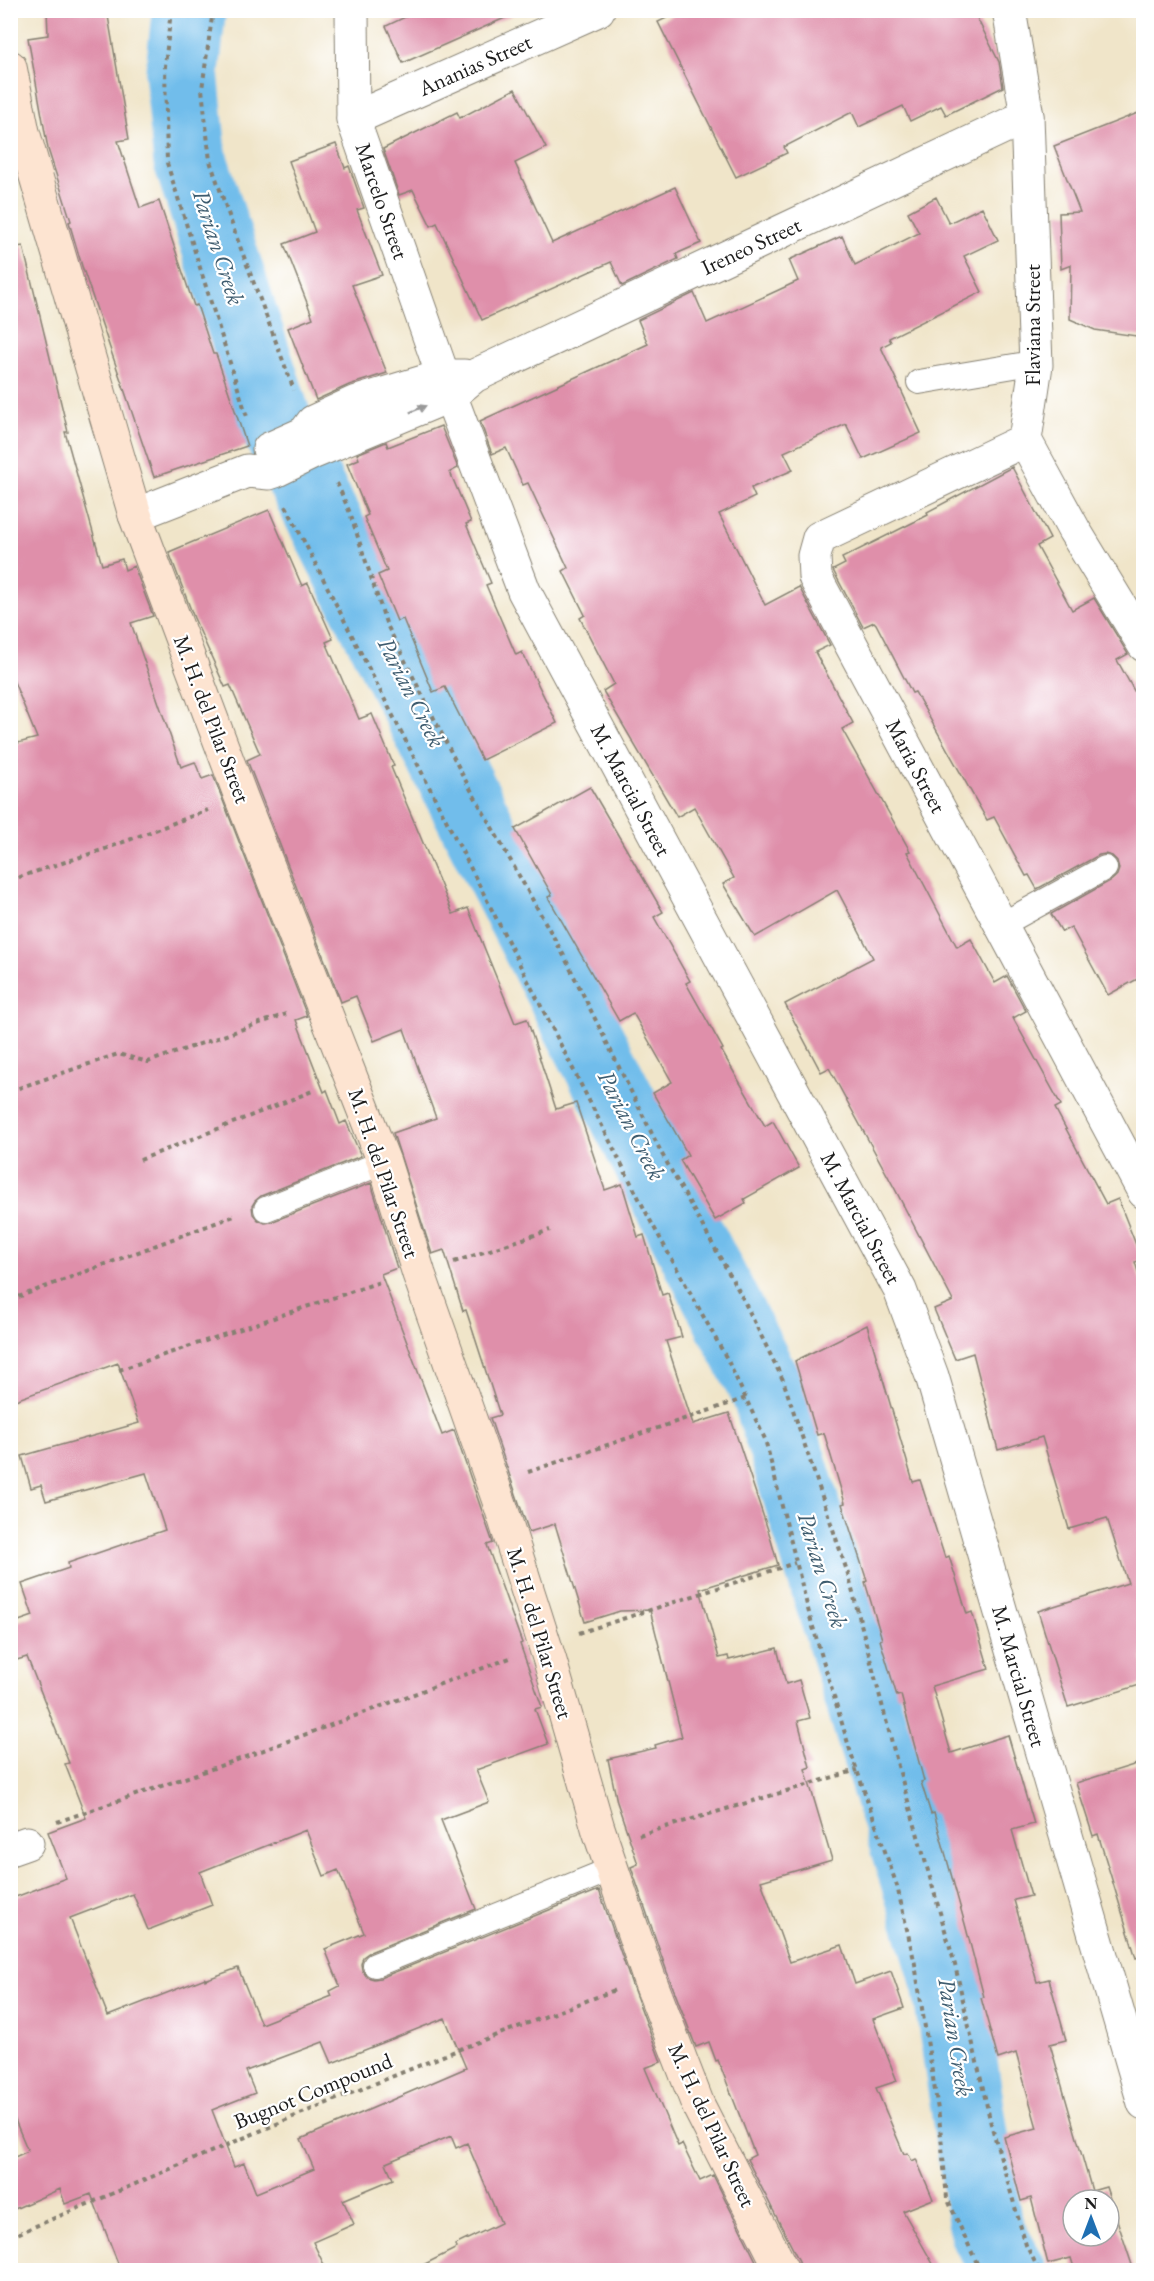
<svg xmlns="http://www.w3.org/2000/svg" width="1154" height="2281" viewBox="0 0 1154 2281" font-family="'EB Garamond',serif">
<rect width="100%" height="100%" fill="#fff"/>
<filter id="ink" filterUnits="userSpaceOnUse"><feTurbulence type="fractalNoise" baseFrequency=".0167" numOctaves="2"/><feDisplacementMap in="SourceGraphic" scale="12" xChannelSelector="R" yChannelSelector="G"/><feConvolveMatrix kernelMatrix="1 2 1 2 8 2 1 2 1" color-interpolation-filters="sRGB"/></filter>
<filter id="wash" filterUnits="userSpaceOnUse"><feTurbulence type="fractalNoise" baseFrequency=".008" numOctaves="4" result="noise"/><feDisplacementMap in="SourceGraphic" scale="24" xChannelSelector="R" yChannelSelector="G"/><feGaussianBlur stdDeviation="1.35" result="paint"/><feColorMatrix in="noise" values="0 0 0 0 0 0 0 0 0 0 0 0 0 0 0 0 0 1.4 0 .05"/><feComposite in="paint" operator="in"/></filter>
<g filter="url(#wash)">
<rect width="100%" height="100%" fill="#f0e5c9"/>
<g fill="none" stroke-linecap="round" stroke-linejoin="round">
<path stroke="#71bdeb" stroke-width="74" d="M189,10l-7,66 8,83 86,265 223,444 269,524 180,588 38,250 23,40"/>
</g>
<g id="blocks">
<g fill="#df8faa" fill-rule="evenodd">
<path d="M47,10h60l22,129 -11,2 22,67 19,-7 35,105 3,-1 16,49h3l31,92 -93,31 -72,-211 -13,-44 2,-1 -23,-72 -20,-111 20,-3z"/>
<path d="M420,10h103l-120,53 -17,-37z"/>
<path d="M683,10h290l26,52 4,25 -57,28 -5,-9 -31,15 -7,-15 -44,21 -7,-15 -68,35 3,6 -51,24 -78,-155z"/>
<path d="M515,89l31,59 -31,15 37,80 123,-56 26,56 -25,11 2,5 -56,27 -11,-24 -129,58 -45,-97 -6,3 -18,-36 -14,5 -16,-46 74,-37 3,6z"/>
<path d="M1143,111v226l-48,-7 -25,-11 1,-54 -10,4 -2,-56 21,-1 -26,-66z"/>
<path d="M336,144l9,24 4,-2 15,42 -7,2 25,65 -30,10 35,88 -38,12 -33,15 -28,-72 25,-10 -29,-74 31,-12 -26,-71z"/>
<path d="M936,197l13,26 33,-16 16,33 -34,16 18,36 -93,46 2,4 -10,5 40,86 -58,26 -17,-35 -62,28 9,18 -42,18 4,9 -36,17 46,91 34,-18 31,58 -15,7 38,71 -11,6 68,122 -3,1 50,95 14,-8 24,44 12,-7 19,35 -13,7 48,87 -6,3 51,96 12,-5 24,61 -7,2 8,26v396l-75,23 -30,-96 90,-28 -21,-65 -38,11 -27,-92 -44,13 -25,-97 -18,6 -21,-50 19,-8 -57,-110 -67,-123 -8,4 -36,-68 88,-46 -36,-68 -82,47 -32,-53 11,-6 -40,-71 -17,10 -74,-126 11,-7 -34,-66 5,-3 -22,-44 5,-3 -40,-85 -5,2 -17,-37 -14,6 -12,-33 168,-77 -10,-24 56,-27 13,30 91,-42 -9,-21 53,-24 13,29 64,-32 -11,-21z"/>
<path d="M23,246l45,186h-3l37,133 20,-6 3,11 9,-4 19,50 -22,7 50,144 14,-5 7,17 11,-4 94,241 -11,4 28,72 3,-2 13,34 6,-3 15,35 -100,40 -6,5 -3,5 1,8 5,6 7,3 6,-1 100,-39 26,85 -16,6 61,161 12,-5 39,113 -6,2 35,98 -2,1 22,63 -7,2 13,35 -72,26 13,32 -48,18 35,89 -106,43 -7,5 -2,7 1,6 5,7 7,2 6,-1 219,-88 33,95 29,77 -16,6 33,78 4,-2 18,37 13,-6 48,96h-350l46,-23 -2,-3 46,-22 -34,-80 -11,5 -5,-12 -65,27 7,16 -50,21 11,24 -41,18 14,29h-206l-30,-77 -26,10 -5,-15 -50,22v-52l18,-8 -18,-43v-209l56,-21 -18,-46 38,-14 -21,-54 4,-1 -42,-106 -17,5v-38l23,-8 -11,-32 47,-16 -1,-5 97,-33 -19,-57 -100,28 -5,-16 -10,3 -9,-32 117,-33 -21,-60 -108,39v-657l27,-7 -27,-66v-424zM306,1830l18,46 14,-6 26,63 -39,16 15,37 -10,5 2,5 -71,28 -23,-56 -33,12v-2l-97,38 -38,-98 63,-24 15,36 64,-25 -12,-33zM445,2018l21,50 -165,71 13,30 -58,24 -12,-30 -10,4 -22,-57 43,-17 -9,-22 77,-29 9,21z"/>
<path d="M441,426l17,42 -8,4 21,50 -5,2 25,59 -5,2 30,70 6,-3 35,71 -75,37 -37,-73 -12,5 -30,-73 -6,2 -19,-46 9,-4 -23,-54 4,-2 -21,-51 12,-5 -2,-5 29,-12 2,5z"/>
<path d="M1012,467l38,72 -13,7 35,64 22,-12 34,56 -11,6 26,47v269l-35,19 -37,-68 -9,5 -11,-18 61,-34 5,-5 2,-6 -2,-8 -5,-5 -7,-2 -6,1 -62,34 -8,-14 -3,1 -32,-59 -7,3 -72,-128 -3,1 -36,-69 -2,-2 -11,5 -29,-55 -1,-2 12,-6 -3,-6 86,-43 -1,-3z"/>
<path d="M269,510l33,76 6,-3 25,56 -7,3 33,77 13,-5 22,52 -3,1 62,147 15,-6 47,115 12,-4 29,90 20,-6 29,87 17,-6 16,53 6,-2 18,60 6,-2 14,44 -16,4 27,83 36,-11 40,120 9,32 -78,24 19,69 9,-2 1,4 48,-12 9,36 13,-4 11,38 -12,3 12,46 -5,2 27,91 -71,21 29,81 52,-17 13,39 36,-13 13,37 -31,11 24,62 -21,7 28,66 4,-1 4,8 4,-2 17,40 -30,12 34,60h-136l-2,-10 -52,-102 8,-4 -37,-95 -2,1 -7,-19 -13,5 -29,-75 -36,-105 7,-3 -21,-62 -9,-43 48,-11 -1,-3 27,-8 -32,-127 -30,1 -35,11 -30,-98 -26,8 -39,-114 10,-3 -34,-105 -3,1 -19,-61 -12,4 -39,-121 43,-15 -32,-89 -30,12 -18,-45 -15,6 -94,-242 13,-6 -30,-69 -5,2 -31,-69 -25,-66z"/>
<path d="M590,787l73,125 -9,5 36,64 -4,2 37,66 -2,1 44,76 8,-5 26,47 -55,31 2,4 -31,17 -35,-60 8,-5 -35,-62 19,-11 -39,-69 -14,8 -71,-124 4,-2 -37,-66z"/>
<path d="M867,1325l46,157 7,-2 25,78 4,-2 18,58 5,-2 17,57 -57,17 19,67 57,-18 26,89 -22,6 19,66 -17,4 23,82 12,-3 17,61 -16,4 42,147 14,-4 28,84h-59l-4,-13 -23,6 -17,-66 -10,3 -17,-64 33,-9 -21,-75 -18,6 -17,-61 3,-1 -19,-73 -31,-111 -3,1 -10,-32 3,-1 -23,-86 -4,1 -17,-56 2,-1 -17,-57 2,-1 -25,-77 3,-1 -21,-70 -7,2 -22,-74zM1073,2200h36v36h-36z"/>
<path d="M1143,1762v194l-7,2 -38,-124 -5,2 -17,-53z"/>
</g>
</g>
</g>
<g filter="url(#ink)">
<use href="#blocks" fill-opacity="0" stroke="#868072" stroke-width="1.5"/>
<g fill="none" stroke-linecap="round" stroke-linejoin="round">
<defs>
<g id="lane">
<path d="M919,382l101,-17h16"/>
<path d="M1001,925l104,-57"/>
<path d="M266,1209l118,-47"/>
<path d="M375,1965l237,-96"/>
</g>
<g id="street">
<path d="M352,10l1,109 90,257 81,215 376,699 32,86 212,727"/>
<path d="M1009,10l18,106 9,249 -11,75 49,90 70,115"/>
<path d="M353,119l245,-109"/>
<path d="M1025,440l-206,98 -5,18 1,21 329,615"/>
<path d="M269,449l36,-16 8,-11 41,-19 89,-27h21"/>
<path d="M135,515l112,-44 22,2 6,-2 39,-19 137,-57 23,-19 553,-260"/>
<path d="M10,1849l17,-6"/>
</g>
<path id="secondary" d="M10,67l13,65 112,383 106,282 143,365 35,112 81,230 50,157 48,167 51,150 49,127 84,165"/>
</defs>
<use href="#lane" stroke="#868072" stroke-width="26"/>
<use href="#street" stroke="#868072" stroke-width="35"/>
<use href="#secondary" stroke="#868072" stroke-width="35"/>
<g stroke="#868072" stroke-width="4" stroke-dasharray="4.5 4.5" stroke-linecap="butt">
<path d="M171,10l-6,56 2,97 81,257"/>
<path d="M213,10l-11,79 8,72 25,72 59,157"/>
<path d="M337,483l13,30 36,110 76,151 101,180 99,200 78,139 43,87 65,194 50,192 57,199 36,159 35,121 13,25"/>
<path d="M286,506l364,714 77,139 38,80 45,178 40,133 47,136 18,78 24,152 8,82 33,72"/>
<path d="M10,880l95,-31 103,-39"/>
<path d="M10,1091l108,-37 30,8 138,-48"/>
<path d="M140,1160l175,-70"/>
<path d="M454,1262l96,-32"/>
<path d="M10,1300l224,-84"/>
<path d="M119,1370l264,-89"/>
<path d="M528,1472l218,-74"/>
<path d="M579,1633l216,-70"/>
<path d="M57,1822l180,-62 273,-102"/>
<path d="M639,1835l218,-65"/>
<path d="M10,2237l290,-123 160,-65 155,-59"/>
</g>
<use href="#lane" stroke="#fff" stroke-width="24"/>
<use href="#street" stroke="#fff" stroke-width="33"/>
<use href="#secondary" stroke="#fde4d1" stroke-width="33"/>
</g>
<defs><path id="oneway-solid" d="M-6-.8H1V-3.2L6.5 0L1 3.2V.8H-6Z" transform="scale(1.5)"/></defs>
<use fill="#999" href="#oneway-solid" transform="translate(418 409) rotate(-23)"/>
</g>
<g text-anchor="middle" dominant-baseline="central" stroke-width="4.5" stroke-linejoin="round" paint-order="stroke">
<g font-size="22" fill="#1c1c1c" stroke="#fff">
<text transform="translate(475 65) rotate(-24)">Ananias Street</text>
<text transform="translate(382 201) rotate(71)">Marcelo Street</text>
<text transform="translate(751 246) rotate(-25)">Ireneo Street</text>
<text transform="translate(1032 325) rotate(-90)">Flaviana Street</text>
<text transform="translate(212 719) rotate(69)">M. H. del Pilar Street</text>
<text transform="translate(916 766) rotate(62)">Maria Street</text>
<text transform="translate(631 790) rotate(62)">M. Marcial Street</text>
<text transform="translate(384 1173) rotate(71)">M. H. del Pilar Street</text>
<text transform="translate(861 1218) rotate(62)">M. Marcial Street</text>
<text transform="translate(540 1633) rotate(73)">M. H. del Pilar Street</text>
<text transform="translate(1019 1676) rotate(74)">M. Marcial Street</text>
<text transform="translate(313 2091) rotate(-22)">Bugnot Compound</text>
<text transform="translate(712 2125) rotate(65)">M. H. del Pilar Street</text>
</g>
<g font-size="24" font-style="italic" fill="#3e5c6f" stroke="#fff">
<text transform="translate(219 247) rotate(72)">Parian Creek</text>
<text transform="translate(412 692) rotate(63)">Parian Creek</text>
<text transform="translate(632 1125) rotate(63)">Parian Creek</text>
<text transform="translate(823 1570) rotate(73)">Parian Creek</text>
<text transform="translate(956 2037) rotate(81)">Parian Creek</text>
</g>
</g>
<rect width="1154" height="2281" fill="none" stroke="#fff" stroke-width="36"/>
<g transform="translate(1091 2218)"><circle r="28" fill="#ffffff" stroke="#a4a4a4" stroke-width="1.5"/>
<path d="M0-4.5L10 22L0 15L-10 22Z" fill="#1f6fb2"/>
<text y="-9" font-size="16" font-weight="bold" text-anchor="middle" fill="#1c1c1c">N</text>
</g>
</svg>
